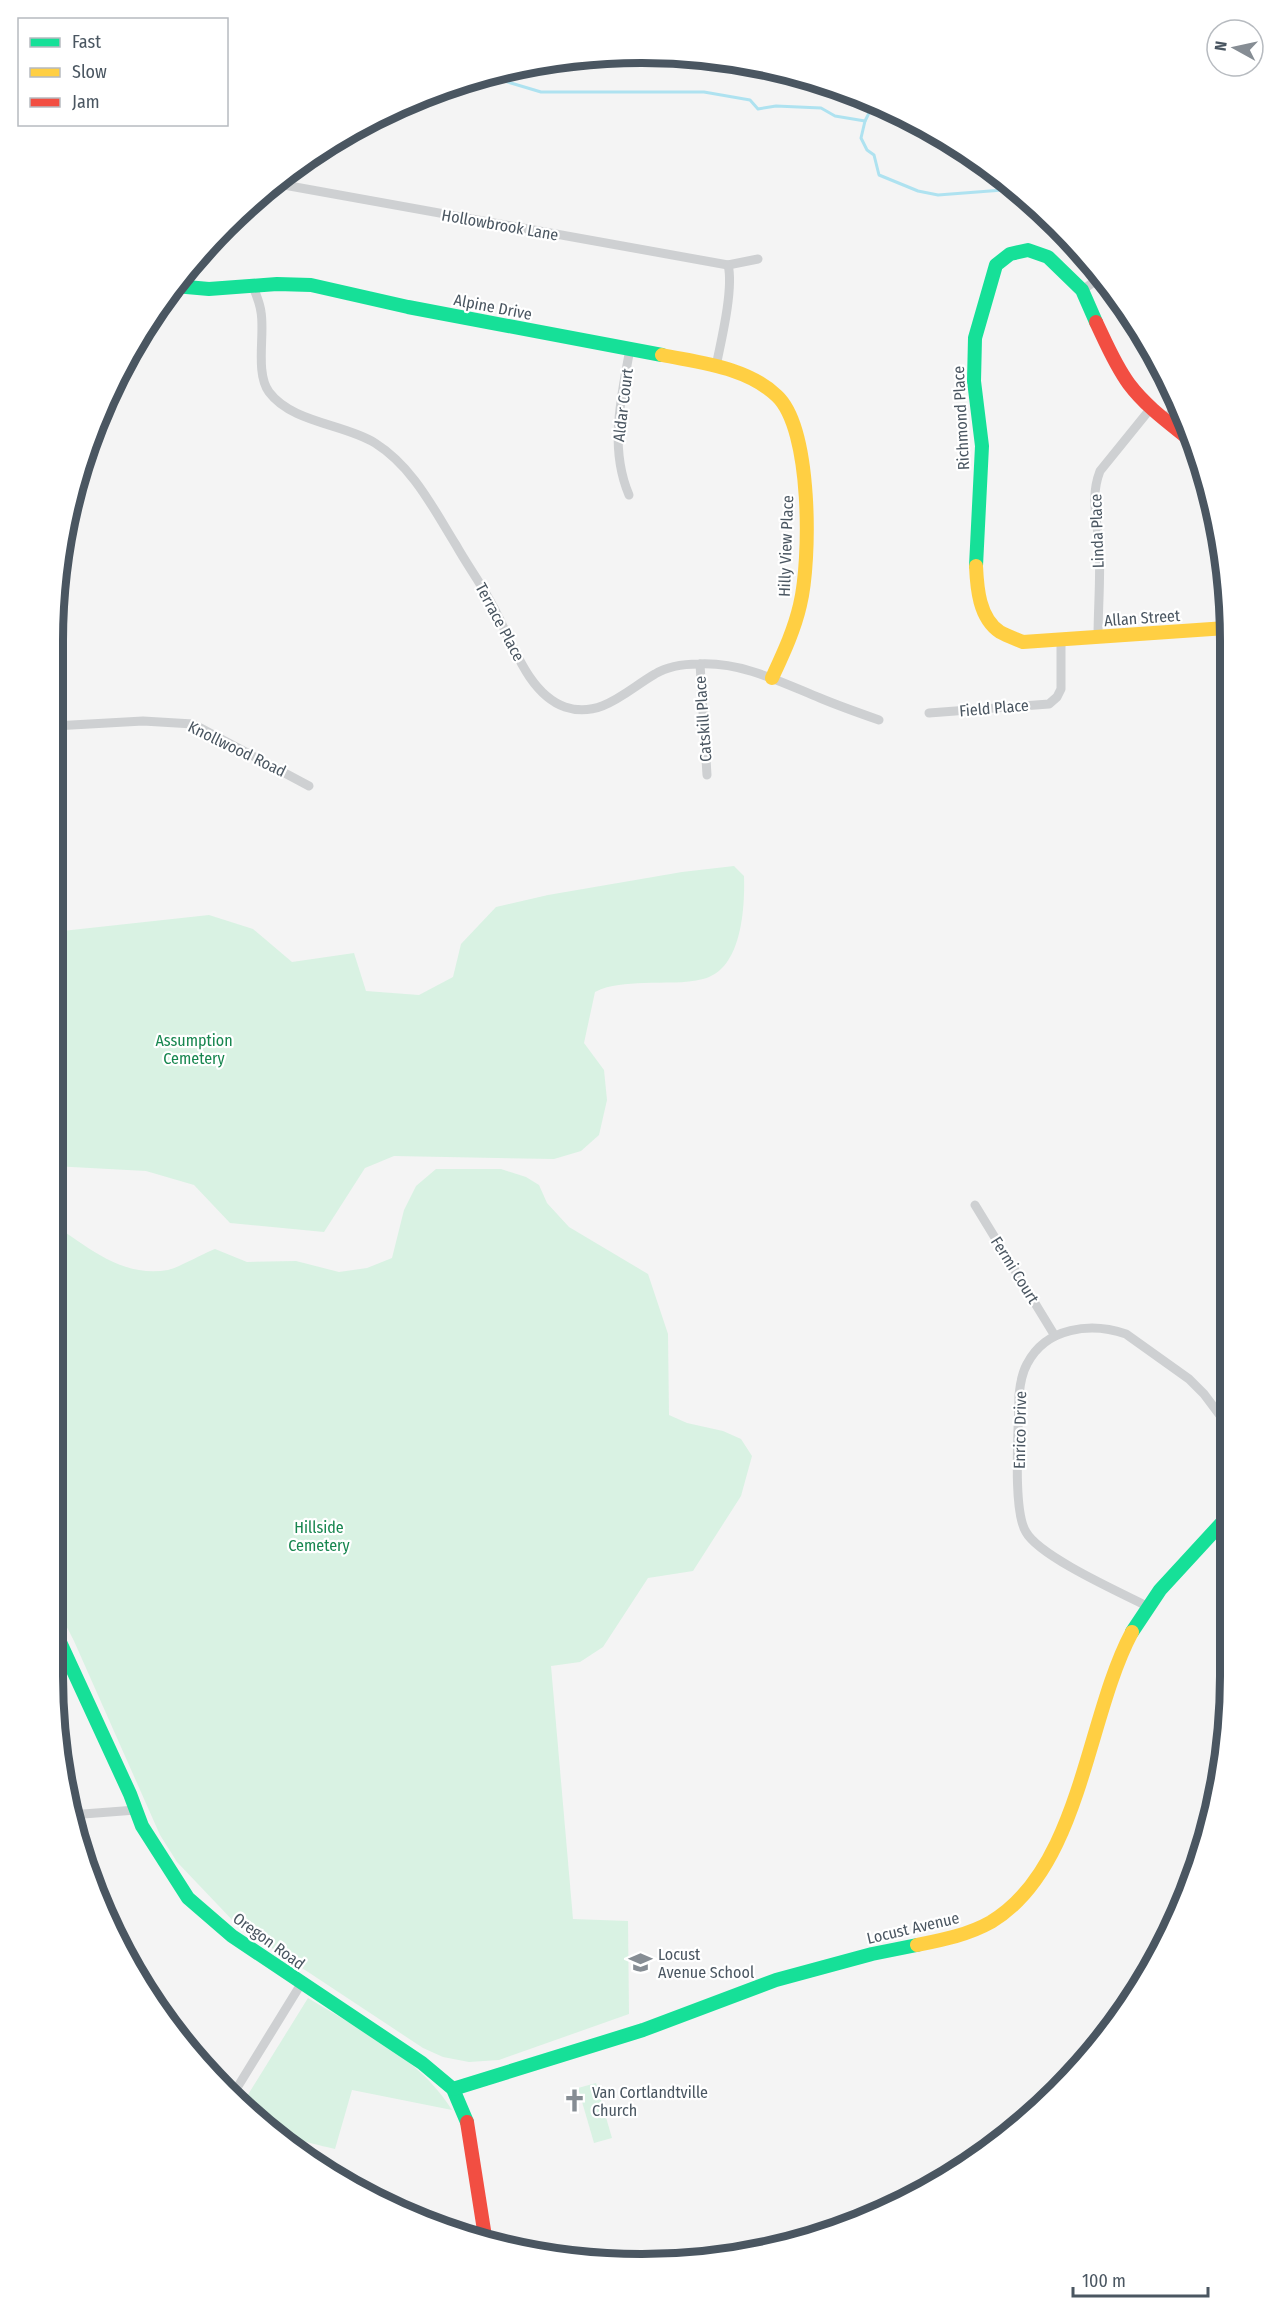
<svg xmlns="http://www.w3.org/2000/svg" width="1283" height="2317" viewBox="0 0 1283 2317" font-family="'Fira Sans Condensed',sans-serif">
<rect width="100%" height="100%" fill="#f4f4f4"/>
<g fill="#d9f2e3">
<path d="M734,866l10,10c1,32 -2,94 -41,103 -18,5 -40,3 -59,4 -18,1 -33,1 -49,9l-11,51 20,27 3,30 -8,35 -18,16 -27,8 -160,-3 -29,12 -41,64 -94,-9 -36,-38 -48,-14 -93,-5v-234l156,-17 44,14 39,33 62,-9 12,38 53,4 34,-18 8,-33 35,-37 52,-12 134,-23z"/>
<path d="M436,1169h65l25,8 13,8 8,18 22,24 79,47 20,60 1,81 18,8 36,8 18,8 11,17 -11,40 -48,75 -45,7 -45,69 -23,15 -29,4 22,253 55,2 1,93 -130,46 -30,2 -26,-5 -20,-9 -186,-123 -60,-63 -17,-27 -86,-194 -21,-41v-376c35,23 69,54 115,46 12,-3 34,-16 47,-21l32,13 49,-1 43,11 28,-4 25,-10 12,-48 12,-24z"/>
<path d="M308,1998c52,32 111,59 144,112l-100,-20 -17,59c-38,-9 -66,-14 -94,-43z"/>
<path d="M596,2083l16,55 -18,5 -16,-55z"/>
</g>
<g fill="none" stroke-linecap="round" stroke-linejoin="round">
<g stroke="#aee2f0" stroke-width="3">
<path d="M484,75l57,17h163l46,8 8,9 18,-3 45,2 14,8 30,5"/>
<path d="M874,103l-9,18 -4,17 6,12 7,5 5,20 39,16 20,4 78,-6"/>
</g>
<g stroke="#ced0d2" stroke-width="9">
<path d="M273,183l455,82 30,-6"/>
<path d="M253,286c3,9 7,17 8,26 4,22 -6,61 8,80 23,31 76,32 106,51 38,24 58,65 81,102 10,18 23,36 33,54 21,35 36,94 76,108 36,12 62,-17 90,-33 13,-8 28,-10 44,-10 43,-2 82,18 121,34 19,8 39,15 59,22"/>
<path d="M1082,290l18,-12"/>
<path d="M716,366c5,-24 18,-78 12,-101"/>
<path d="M1165,420l12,-14"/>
<path d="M629,495c-20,-47 -8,-97 1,-146"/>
<path d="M1098,638c0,-31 3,-63 1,-93 -2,-27 -9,-48 1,-74l51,-63"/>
<path d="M700,664l7,111"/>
<path d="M929,713l120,-9 8,-7 4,-8v-48"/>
<path d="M54,726l89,-5 50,3 116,62"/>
<path d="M975,1205l80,131"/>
<path d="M1147,1606c-28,-14 -108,-50 -121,-74 -14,-22 -7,-107 -7,-137 1,-10 3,-22 8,-31 19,-37 64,-42 99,-30l63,45 15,15 24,32"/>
<path d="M70,1815l66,-5"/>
<path d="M232,2096l69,-112"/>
</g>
<g stroke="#16e098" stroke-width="14">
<path d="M175,286l34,3 68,-5 34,1 97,22 254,48"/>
<path d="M976,566l6,-120 -8,-65 1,-43 21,-73 14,-11 18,-4 20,7 34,33 14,32"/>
<path d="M53,1627l77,167 12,32 46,72 44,38 190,127 31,26 14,33"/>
<path d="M1132,1632l28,-42 69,-75"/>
<path d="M453,2089l190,-59 133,-50 96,-26 45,-9"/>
</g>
<g stroke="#ffcf43" stroke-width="14">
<path d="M662,355c39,8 85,12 115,41 35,33 34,164 23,209 -6,26 -17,49 -28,73"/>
<path d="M976,566c1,22 3,52 24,66 7,4 16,7 23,10l203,-14"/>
<path d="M917,1945c25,-5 51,-10 74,-23 90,-54 95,-204 141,-290"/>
</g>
<g stroke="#f24e42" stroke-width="14">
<path d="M1096,322c10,21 19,43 33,62 18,24 43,41 66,60"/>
<path d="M467,2122l19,121"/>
</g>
</g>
<defs>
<symbol id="school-bare" viewBox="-9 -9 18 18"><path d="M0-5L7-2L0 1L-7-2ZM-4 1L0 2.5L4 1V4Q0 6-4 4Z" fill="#868d94" stroke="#fff" stroke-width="2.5" paint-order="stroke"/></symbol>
<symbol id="church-bare" viewBox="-9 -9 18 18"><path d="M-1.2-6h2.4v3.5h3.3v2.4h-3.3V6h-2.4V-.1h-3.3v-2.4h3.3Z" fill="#868d94" stroke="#fff" stroke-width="2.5" paint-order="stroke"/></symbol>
</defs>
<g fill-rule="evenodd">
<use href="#school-bare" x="624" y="1946" width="33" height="33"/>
<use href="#church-bare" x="558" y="2084" width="33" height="33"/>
</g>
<g text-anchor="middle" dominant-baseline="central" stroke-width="4.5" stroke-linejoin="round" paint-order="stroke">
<g font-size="16" fill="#4a5661" stroke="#fff">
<text transform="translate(500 225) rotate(10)">Hollowbrook Lane</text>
<text transform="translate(493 307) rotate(11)">Alpine Drive</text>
<text transform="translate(623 405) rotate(-83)">Aldar Court</text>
<text transform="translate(961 418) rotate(-93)">Richmond Place</text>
<text transform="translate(1097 531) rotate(-92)">Linda Place</text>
<text transform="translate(786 546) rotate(-88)">Hilly View Place</text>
<text transform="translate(1142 618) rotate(-4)">Allan Street</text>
<text transform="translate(500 622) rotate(62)">Terrace Place</text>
<text transform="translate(994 708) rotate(-5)">Field Place</text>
<text transform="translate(703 719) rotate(-94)">Catskill Place</text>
<text transform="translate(237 749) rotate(26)">Knollwood Road</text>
<text transform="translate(1015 1270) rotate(58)">Fermi Court</text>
<text transform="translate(1020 1430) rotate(-89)">Enrico Drive</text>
<text transform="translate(913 1928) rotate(-13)">Locust Avenue</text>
<text transform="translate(269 1941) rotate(36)">Oregon Road</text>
</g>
<g font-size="16" fill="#17864f" stroke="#fff">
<text x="194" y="1040">Assumption<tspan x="194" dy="18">Cemetery</tspan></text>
<text x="319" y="1527">Hillside<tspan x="319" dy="18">Cemetery</tspan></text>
</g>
<g font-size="16" fill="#4a5661" stroke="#fff" text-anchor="start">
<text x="658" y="1954">Locust<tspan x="658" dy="18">Avenue School</tspan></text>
<text x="592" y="2092">Van Cortlandtville<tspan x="592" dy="18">Church</tspan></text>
</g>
</g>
<path d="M0 0H1283V2317H0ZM641 63H642A578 578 0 0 1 1220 641V1676A578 578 0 0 1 642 2254H641A578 578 0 0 1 63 1676V641A578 578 0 0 1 641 63Z" fill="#fff" fill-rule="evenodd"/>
<path fill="none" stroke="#4a5661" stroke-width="8" d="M641 63H642A578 578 0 0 1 1220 641V1676A578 578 0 0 1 642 2254H641A578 578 0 0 1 63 1676V641A578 578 0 0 1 641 63Z"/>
<rect x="18" y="18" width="210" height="108" fill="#ffffff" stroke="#b7bbc0" stroke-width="1.5"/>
<rect x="30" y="38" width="30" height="9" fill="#16e098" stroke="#b7bbc0" stroke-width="1.5"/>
<text x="72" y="48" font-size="18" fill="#4a5661">Fast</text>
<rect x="30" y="68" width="30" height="9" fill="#ffcf43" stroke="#b7bbc0" stroke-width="1.5"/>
<text x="72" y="78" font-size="18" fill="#4a5661">Slow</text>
<rect x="30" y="98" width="30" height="9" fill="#f24e42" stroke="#b7bbc0" stroke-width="1.5"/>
<text x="72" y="108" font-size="18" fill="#4a5661">Jam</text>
<g transform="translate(1235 48) rotate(278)"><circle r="28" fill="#ffffff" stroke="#b7bbc0" stroke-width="1.5"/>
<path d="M0-4.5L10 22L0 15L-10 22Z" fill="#868d94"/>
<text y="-9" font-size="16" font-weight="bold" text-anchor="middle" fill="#4a5661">N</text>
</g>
<path d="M1073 2287v9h135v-9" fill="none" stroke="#4a5661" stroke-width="3"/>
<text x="1082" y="2287" font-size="18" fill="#4a5661" stroke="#ffffff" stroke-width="4.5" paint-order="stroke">100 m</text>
</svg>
